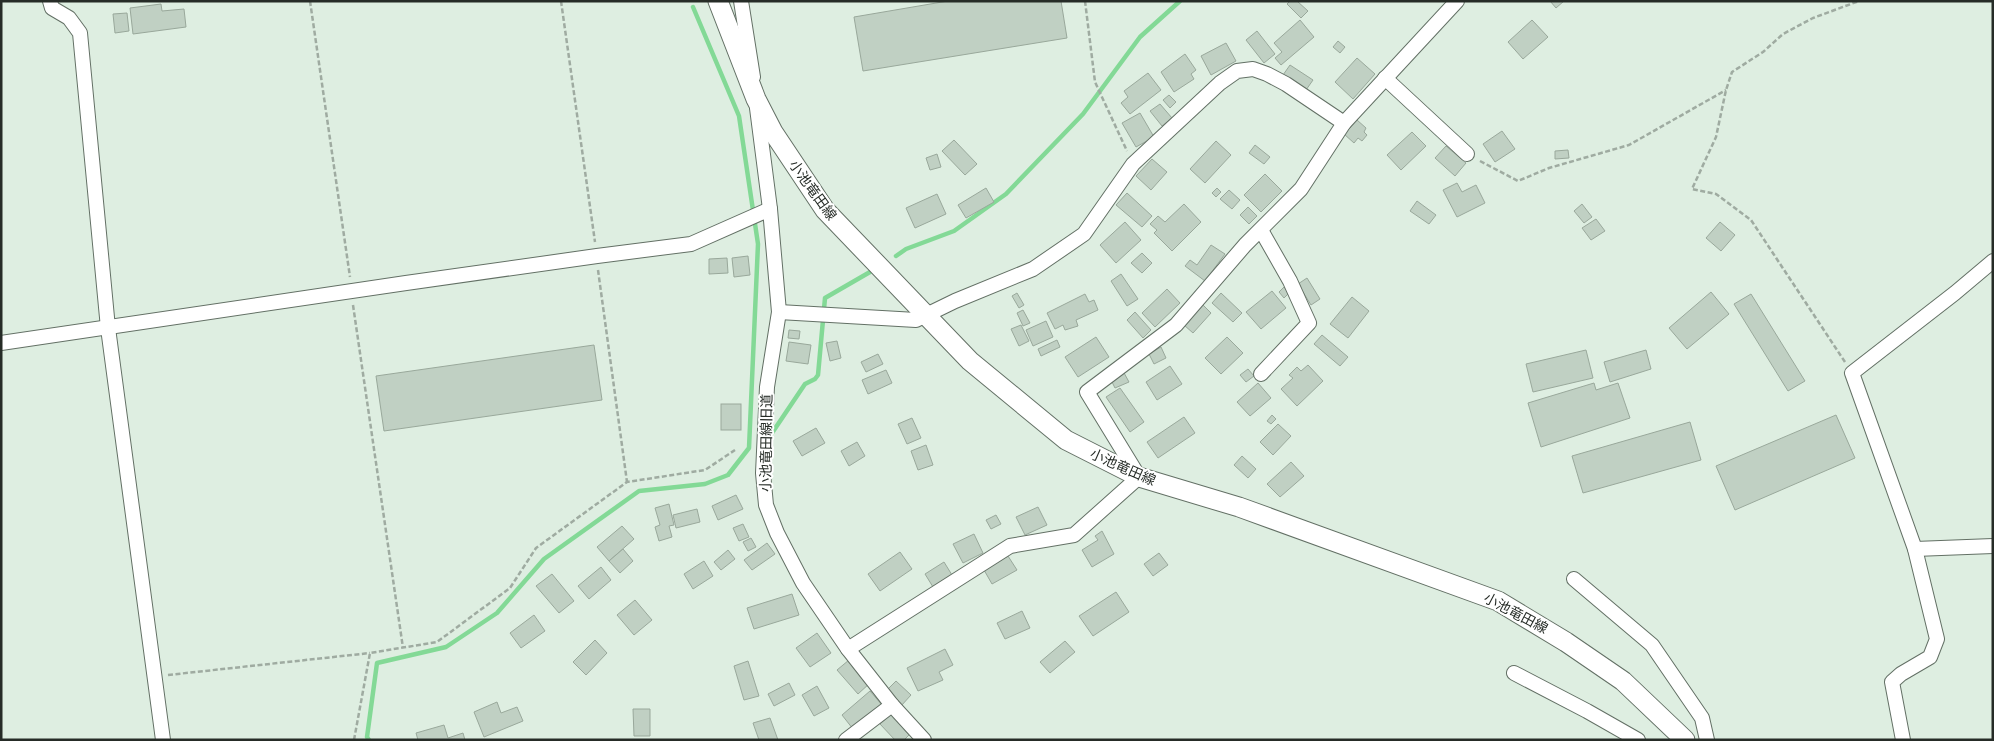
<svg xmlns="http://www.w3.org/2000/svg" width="1994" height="741" viewBox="0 0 1994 741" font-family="'DejaVu Sans','Noto Sans JP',sans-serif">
<rect width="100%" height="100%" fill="#deeee1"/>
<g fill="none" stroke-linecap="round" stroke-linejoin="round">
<g stroke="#83d996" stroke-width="4.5">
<path d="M896,256l10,-7 48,-18 52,-37 77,-80 57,-77 40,-36"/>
<path d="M770,436l35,-52 10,-5 3,-4 7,-77 45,-26"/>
<path d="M369,740l-2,-3 10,-74 69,-16 51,-34 47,-54 95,-68 66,-7 23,-9 21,-27 9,-204 -19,-128 -46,-109"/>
</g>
</g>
<g fill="#c0d0c3" stroke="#99a89b">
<path d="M948,1h113l6,37 -204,33 -9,-54z"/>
<path d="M1290,1h7l11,10 -7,7 -14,-14z"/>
<path d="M1550,1h14l-8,7z"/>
<path d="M161,4l1,7 22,-2 2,18 -53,7 -3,-26z"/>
<path d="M127,13l2,18 -14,2 -2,-19z"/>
<path d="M1300,20l14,17 -33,28 -6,-7 7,-6 -8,-9z"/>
<path d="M1532,20l16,17 -25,22 -15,-17z"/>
<path d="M1257,31l18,23 -11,9 -18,-23z"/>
<path d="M1338,41l7,6 -5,6 -7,-6z"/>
<path d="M1226,43l10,18 -25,14 -10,-19z"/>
<path d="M1185,54l11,16 -5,4 3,5 -20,13 -13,-20z"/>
<path d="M1357,58l18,16 -22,25 -18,-17z"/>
<path d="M1290,65l23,15 -7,10 -23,-15z"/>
<path d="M1148,73l13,17 -31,24 -9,-11 7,-6 -4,-6z"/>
<path d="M1169,95l7,7 -6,6 -7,-8z"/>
<path d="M1160,104l12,14 -10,8 -12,-15z"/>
<path d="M1140,113l14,24 -18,10 -14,-24z"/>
<path d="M1357,120l9,8 -2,4 3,3 -5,6 -4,-3 -4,5 -10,-9z"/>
<path d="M1502,131l13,18 -20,13 -12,-18z"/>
<path d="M1412,132l14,14 -25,24 -14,-15z"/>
<path d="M954,140l23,24 -12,11 -23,-24z"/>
<path d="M1216,141l15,14 -26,28 -15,-14z"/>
<path d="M1255,145l15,12 -6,7 -15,-11z"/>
<path d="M1446,146l20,17 -11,13 -20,-18z"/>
<path d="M1568,150l1,8 -14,1v-8z"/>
<path d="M937,154l4,13 -11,3 -4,-12z"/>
<path d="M1152,159l15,13 -16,18 -15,-14z"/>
<path d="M1265,174l17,17 -21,21 -17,-17z"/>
<path d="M1457,183l5,9 14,-7 9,18 -28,14 -14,-27z"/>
<path d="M986,188l8,14 -28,16 -8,-13z"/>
<path d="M1217,188l4,4 -5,5 -4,-4z"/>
<path d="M1229,190l11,10 -8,9 -12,-10z"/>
<path d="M1127,193l25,23 -10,11 -26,-22z"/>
<path d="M937,194l9,20 -31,14 -9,-20z"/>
<path d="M1417,201l19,14 -7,9 -19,-13z"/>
<path d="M1184,204l17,18 -29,29 -18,-18 3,-3 -7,-6 8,-8 7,6z"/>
<path d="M1582,204l10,13 -8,6 -10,-12z"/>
<path d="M1248,207l9,9 -8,8 -9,-9z"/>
<path d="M1596,219l9,12 -14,9 -9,-12z"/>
<path d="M1125,222l16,18 -25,23 -16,-18z"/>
<path d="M1720,222l15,13 -14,16 -15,-13z"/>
<path d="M1211,245l14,9 -20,27 -20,-15 5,-6 7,5z"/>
<path d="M1142,253l10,10 -10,10 -11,-10z"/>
<path d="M748,256l2,19 -16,2 -2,-19z"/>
<path d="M727,258l1,15 -19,1v-15z"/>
<path d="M1121,274l17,25 -11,7 -16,-25z"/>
<path d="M1307,278l13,21 -9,6 -13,-21z"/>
<path d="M1284,287l5,6 -5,5 -5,-6z"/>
<path d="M1167,289l13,14 -25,24 -13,-14z"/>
<path d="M1272,291l14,17 -25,21 -15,-17z"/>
<path d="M1711,292l18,22 -42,35 -18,-21z"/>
<path d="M1017,293l7,12 -5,3 -7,-12z"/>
<path d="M1221,293l21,20 -9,9 -21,-19z"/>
<path d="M1085,294l4,8 5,-2 4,10 -22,10 2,6 -13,4 -2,-5 -8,4 -8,-16z"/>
<path d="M1751,294l54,87 -17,10 -54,-87z"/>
<path d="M1352,297l17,14 -21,27 -18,-14z"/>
<path d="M1203,305l8,8 -18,20 -9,-8z"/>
<path d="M1023,310l7,13 -7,3 -6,-13z"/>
<path d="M1135,312l16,18 -8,8 -16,-18z"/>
<path d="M1046,321l7,16 -20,9 -7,-16z"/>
<path d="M1021,325l8,16 -10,5 -8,-17z"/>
<path d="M789,330l11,1 -1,8 -11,-1z"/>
<path d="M1322,335l26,22 -8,9 -26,-22z"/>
<path d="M1096,337l13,20 -31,20 -13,-20z"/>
<path d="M1227,337l16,16 -22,21 -16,-16z"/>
<path d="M1057,340l3,7 -19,9 -3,-7z"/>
<path d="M837,341l4,17 -11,3 -4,-18z"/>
<path d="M789,342l22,3 -3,19 -22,-3z"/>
<path d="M594,345l8,55 -218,31 -8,-55z"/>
<path d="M1161,347l5,11 -12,6 -5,-10z"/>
<path d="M1586,350l7,28 -60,14 -7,-28z"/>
<path d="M1646,350l5,19 -41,13 -6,-20z"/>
<path d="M878,354l5,10 -17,8 -5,-10z"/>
<path d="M1308,365l15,16 -26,25 -16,-17 12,-11 -4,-3 8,-8 4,4z"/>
<path d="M1170,366l12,18 -25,16 -11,-18z"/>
<path d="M1248,369l6,7 -8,6 -6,-7z"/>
<path d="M886,370l6,13 -24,11 -6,-14z"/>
<path d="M1123,371l6,11 -14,6 -5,-10z"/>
<path d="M1258,383l13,15 -21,18 -13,-14z"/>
<path d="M1594,383l2,7 22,-7 12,35 -89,29 -13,-44z"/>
<path d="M1120,388l24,34 -14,10 -24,-35z"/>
<rect x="721" y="404" width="20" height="26"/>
<path d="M1272,415l4,4 -5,5 -4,-3z"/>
<path d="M1836,415l19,43 -120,52 -19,-44z"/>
<path d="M1184,417l11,16 -37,25 -11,-16z"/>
<path d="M912,418l9,20 -14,6 -9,-20z"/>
<path d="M1690,422l11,38 -118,33 -11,-37z"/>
<path d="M1278,424l13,12 -18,19 -13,-13z"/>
<path d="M816,428l9,15 -23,13 -9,-15z"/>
<path d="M857,442l8,14 -16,10 -8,-15z"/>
<path d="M926,445l7,20 -15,5 -7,-19z"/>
<path d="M1242,456l14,13 -8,9 -14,-13z"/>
<path d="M1291,462l13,14 -24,21 -13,-13z"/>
<path d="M736,495l7,14 -25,11 -6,-14z"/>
<path d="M669,504l5,21 -5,1 3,11 -13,4 -4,-14 5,-2 -5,-17z"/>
<path d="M1038,507l9,18 -22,10 -9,-18z"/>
<path d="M697,509l3,13 -24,6 -3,-13z"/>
<path d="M996,515l5,9 -10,5 -5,-9z"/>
<path d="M743,524l6,13 -10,4 -6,-13z"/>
<path d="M622,526l12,13 -25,22 -12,-14z"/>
<path d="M1102,531l12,23 -22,13 -10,-17 16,-10 -3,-4z"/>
<path d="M974,534l9,19 -20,10 -10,-19z"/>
<path d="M751,538l5,9 -8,4 -5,-9z"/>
<path d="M767,543l8,11 -23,16 -8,-10z"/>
<path d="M623,549l10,12 -13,12 -11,-12z"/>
<path d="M728,550l7,9 -14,11 -7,-8z"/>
<path d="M900,552l12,17 -32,22 -12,-17z"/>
<path d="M1159,553l9,12 -15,11 -9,-12z"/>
<path d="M1008,556l9,14 -25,14 -8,-14z"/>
<path d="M704,561l9,15 -20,13 -9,-15z"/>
<path d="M944,562l8,13 -19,12 -8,-13z"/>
<path d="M601,567l10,13 -22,19 -11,-13z"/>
<path d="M552,574l22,27 -15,12 -23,-27z"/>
<path d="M1116,592l13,20 -36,24 -14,-20z"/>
<path d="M792,594l7,21 -45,14 -7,-21z"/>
<path d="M635,600l17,20 -18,15 -17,-20z"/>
<path d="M1022,611l8,17 -25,11 -8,-16z"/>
<path d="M534,615l11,16 -24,17 -11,-15z"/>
<path d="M817,633l14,20 -21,14 -14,-19z"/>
<path d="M595,640l12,13 -21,22 -13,-13z"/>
<path d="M1065,641l10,11 -25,21 -10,-11z"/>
<path d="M945,649l8,16 -14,7 4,8 -25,11 -11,-23z"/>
<path d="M849,660l21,23 -12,11 -21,-24z"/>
<path d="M748,661l11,35 -15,4 -10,-34z"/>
<path d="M896,681l15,14 -10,11 -16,-14z"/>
<path d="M789,683l6,12 -21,11 -6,-12z"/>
<path d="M817,686l12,22 -15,8 -12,-21z"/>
<path d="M870,691l12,14 -29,24 -11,-14z"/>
<path d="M497,702l4,11 16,-6 6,14 -39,16 -10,-25z"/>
<path d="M633,709h17v27h-16z"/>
<path d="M891,714l18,21 -5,5h-9l-15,-16z"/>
<path d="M770,718l8,22h-19l-6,-17z"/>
<path d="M444,725l4,13 15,-5 2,7h-47l-2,-7z"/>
</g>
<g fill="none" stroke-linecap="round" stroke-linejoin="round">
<defs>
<g id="street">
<path d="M50,1l2,7 17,10 11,15 28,295 55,412"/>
<path d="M741,1l12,76"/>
<path d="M1385,78l82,76"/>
<path d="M757,108l13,101 9,103 -12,75 -4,86 3,32 11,28 26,50 45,66 44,56 32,35"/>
<path d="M1261,230l29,51 19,42 -48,51"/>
<path d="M779,312l137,8 39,-19 78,-32 51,-35 49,-70 87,-81 17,-12 16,-2 14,5 19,10 58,39"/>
<path d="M1,343l405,-60 191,-27 94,-12 79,-35"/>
<path d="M1915,549l78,-3"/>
<path d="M1574,579l78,66 50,73 5,22"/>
<path d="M848,649l162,-103 64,-11 65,-58 -52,-85 89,-67 69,-80 56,-56 43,-66 113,-122"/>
<path d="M1514,673l73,38 51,29"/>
<path d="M846,740l46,-35"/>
<path d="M1903,740l-11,-58 9,-8 29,-17 7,-18 -22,-90 -63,-176 103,-80 38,-32"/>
</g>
<path id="secondary" d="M718,1l38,98 17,33 52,78 145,151 96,79 73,37 100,30 259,94 68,41 57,39 62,59"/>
</defs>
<use href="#street" stroke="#637065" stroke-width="16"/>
<use href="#secondary" stroke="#637065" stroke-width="21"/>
<g stroke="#9faba1" stroke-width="2.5" stroke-dasharray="5 2.5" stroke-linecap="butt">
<path d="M310,1l40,276"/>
<path d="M561,1l34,241"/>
<path d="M1085,1l10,81 32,69"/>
<path d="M1480,161l38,20 31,-13 80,-23 97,-55"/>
<path d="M598,270l29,212"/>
<path d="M353,305l50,343"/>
<path d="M1845,362l-94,-142 -35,-26 -24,-5 24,-52 10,-47 6,-18 31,-20 20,-18 30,-16 46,-17"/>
<path d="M168,675l202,-22"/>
<path d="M354,740l16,-87 67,-11 73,-54 26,-40 91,-66 78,-12 30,-20"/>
</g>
<use href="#street" stroke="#fff" stroke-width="14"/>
<use href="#secondary" stroke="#fff" stroke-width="19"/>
</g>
<g text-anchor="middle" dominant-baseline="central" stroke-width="4" stroke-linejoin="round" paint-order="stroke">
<g font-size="14" fill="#262c27" stroke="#fff">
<text transform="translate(813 190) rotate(54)">小池竜田線</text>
<text transform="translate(766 443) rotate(-89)">小池竜田線旧道</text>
<text transform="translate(1123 467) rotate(24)">小池竜田線</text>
<text transform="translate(1516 613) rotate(28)">小池竜田線</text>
</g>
</g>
<rect width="1994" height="741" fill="none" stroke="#262c27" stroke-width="5"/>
</svg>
